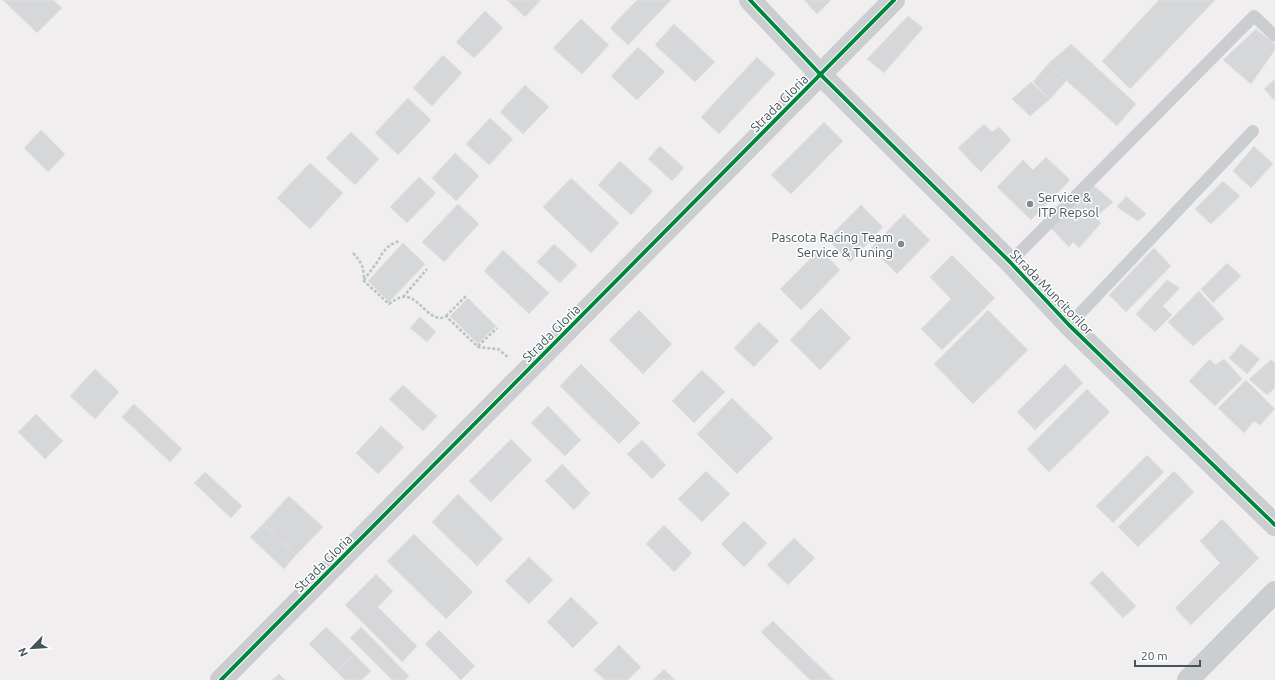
<svg xmlns="http://www.w3.org/2000/svg" width="1275" height="680" viewBox="0 0 1275 680" font-family="Ubuntu,sans-serif">
<rect width="100%" height="100%" fill="#f0eeef"/>
<g fill="#d6d7d9" stroke="#e1e0e2">
<path d="M3,0h50l9,8 -25,25z"/>
<path d="M507,0h34l-16,17z"/>
<path d="M637,0h34l-43,45 -18,-17z"/>
<path d="M804,0h27l-14,14z"/>
<path d="M1159,0h56l-85,89 -28,-28z"/>
<path d="M485,11l18,17 -29,30 -18,-16z"/>
<path d="M908,16l15,12 -39,45 -17,-14z"/>
<path d="M581,19l28,26 -27,29 -29,-26z"/>
<path d="M674,24l41,38 -20,20 -40,-37z"/>
<path d="M1256,29l19,15v6l-24,34 -28,-24z"/>
<path d="M1071,44l65,60 -19,22 -69,-62z"/>
<path d="M638,47l27,25 -28,28 -26,-24z"/>
<path d="M443,55l19,18 -30,33 -19,-18z"/>
<path d="M757,57l18,17 -56,60 -18,-17z"/>
<path d="M1048,64l19,16 -17,19 -17,-17z"/>
<path d="M1275,79v22l-11,-12z"/>
<path d="M1031,82l19,17 -20,17 -18,-17z"/>
<path d="M525,85l24,22 -26,27 -23,-22z"/>
<path d="M408,98l23,22 -33,35 -23,-22z"/>
<path d="M490,118l23,21 -24,26 -23,-21z"/>
<path d="M824,122l19,19 -52,53 -20,-19z"/>
<path d="M984,124l8,8 7,-5 12,13 -30,32 -23,-24z"/>
<path d="M41,130l24,24 -17,18 -24,-24z"/>
<path d="M351,132l28,27 -24,26 -29,-27z"/>
<path d="M660,146l24,22 -12,13 -24,-22z"/>
<path d="M1254,146l19,18 -22,24 -18,-17z"/>
<path d="M455,153l24,23 -23,25 -24,-23z"/>
<path d="M1046,157l24,23 -39,40 -34,-33 26,-27 10,10z"/>
<path d="M620,161l33,30 -22,24 -33,-30z"/>
<path d="M310,163l33,30 -33,36 -33,-31z"/>
<path d="M419,177l17,16 -29,30 -17,-16z"/>
<path d="M571,178l48,45 -28,30 -48,-46z"/>
<path d="M1223,181l17,15 -29,28 -16,-15z"/>
<path d="M1093,185l20,17 -18,16 6,5 -22,25 -6,-6 -4,5 -18,-19z"/>
<path d="M1126,196l20,18 -8,7 -21,-14z"/>
<path d="M458,204l21,20 -35,38 -22,-20z"/>
<path d="M861,205l22,22 -33,35 -23,-23z"/>
<path d="M904,214l26,26 -33,34 -26,-26z"/>
<path d="M403,243l22,21 -36,38 -21,-21z"/>
<path d="M554,244l23,21 -17,18 -23,-21z"/>
<path d="M1154,248l17,18 -45,46 -17,-17z"/>
<path d="M820,249l20,21 -39,40 -21,-21z"/>
<path d="M503,250l46,43 -20,21 -45,-43z"/>
<path d="M952,255l43,43 -53,52 -21,-21 30,-30 -21,-22z"/>
<path d="M1227,263l14,13 -28,27 -12,-14z"/>
<path d="M1167,280l13,8 -17,18 9,9 -17,17 -19,-18z"/>
<path d="M1199,291l25,28 -31,27 -25,-24z"/>
<path d="M468,298l28,28 -18,18 -28,-28z"/>
<path d="M821,308l30,30 -31,32 -30,-30z"/>
<path d="M639,310l33,34 -29,30 -34,-34z"/>
<path d="M988,310l40,40 -55,54 -39,-40z"/>
<path d="M420,317l16,15 -9,10 -17,-14z"/>
<path d="M759,322l20,19 -25,26 -20,-19z"/>
<path d="M1241,344l19,15 -13,15 -18,-16z"/>
<path d="M1210,359l5,6 9,-6 18,20 -27,27 -26,-25z"/>
<path d="M1271,360l4,3v25l-8,7 -18,-16z"/>
<path d="M581,364l59,59 -21,21 -59,-58z"/>
<path d="M1065,364l18,19 -48,47 -18,-18z"/>
<path d="M95,369l24,23 -24,27 -25,-23z"/>
<path d="M702,370l23,22 -31,31 -22,-22z"/>
<path d="M1246,380l29,29 -15,16 -6,-4 -10,12 -26,-25z"/>
<path d="M403,385l34,31 -14,15 -34,-32z"/>
<path d="M1087,389l23,23 -61,60 -22,-23z"/>
<path d="M732,398l41,40 -36,36 -40,-40z"/>
<path d="M134,404l48,45 -12,13 -48,-45z"/>
<path d="M548,406l33,34 -16,16 -34,-33z"/>
<path d="M36,414l27,27 -18,18 -27,-27z"/>
<path d="M381,426l23,21 -26,27 -22,-21z"/>
<path d="M511,439l21,21 -41,42 -22,-21z"/>
<path d="M642,440l24,25 -14,14 -25,-25z"/>
<path d="M1147,455l17,17 -51,51 -17,-17z"/>
<path d="M562,464l28,29 -16,17 -29,-29z"/>
<path d="M706,471l24,23 -28,28 -24,-23z"/>
<path d="M1174,471l20,21 -56,55 -20,-20z"/>
<path d="M205,472l37,34 -11,12 -37,-35z"/>
<path d="M458,494l45,45 -26,27 -45,-44z"/>
<path d="M289,496l34,31 -27,28 -33,-31z"/>
<path d="M1222,519l37,39 -68,67 -16,-17 45,-45 -20,-22z"/>
<path d="M744,521l23,22 -23,24 -23,-23z"/>
<path d="M263,524l33,31 -12,14 -34,-32z"/>
<path d="M664,525l28,28 -18,19 -28,-28z"/>
<path d="M414,534l59,58 -27,27 -59,-58z"/>
<path d="M794,538l21,20 -27,27 -21,-20z"/>
<path d="M529,557l24,23 -24,24 -24,-23z"/>
<path d="M1102,571l34,35 -13,12 -33,-35z"/>
<path d="M376,574l17,17 -15,16 39,39 -15,16 -57,-57z"/>
<path d="M571,597l27,26 -25,25 -26,-26z"/>
<path d="M773,621l61,59h-24l-49,-48z"/>
<path d="M326,627l28,27 -17,18 -28,-28z"/>
<path d="M361,627l48,49 -4,4h-13l-42,-42z"/>
<path d="M439,630l36,36 -14,14 -36,-36z"/>
<path d="M619,645l22,22 -13,13h-23l-11,-10z"/>
<path d="M354,654l17,17 -9,9h-17l-8,-8z"/>
<path d="M664,669l11,11h-22z"/>
<path d="M279,674l6,6h-13z"/>
</g>
<g fill="none" stroke-linecap="round" stroke-linejoin="round">
<g stroke="#b7c5bf" stroke-width="2.5" stroke-dasharray="3 2" stroke-linecap="butt">
<path d="M353,253c9,10 11,14 11,28l25,23c19,-15 25,-4 40,9 3,2 7,5 11,5 2,0 4,-1 6,-2l32,31 20,2 11,9"/>
<path d="M364,280l14,-19 5,-9 7,-7 9,-4"/>
<path d="M403,297l24,-28"/>
<path d="M446,316l20,-20"/>
<path d="M478,346l19,-18"/>
</g>
<g stroke="#caced0" stroke-width="12">
<path d="M1010,262l244,-246 21,20"/>
<path d="M1069,325l184,-194"/>
</g>
<g stroke="#caced0" stroke-width="22">
<path d="M750,0l71,75 189,187 59,63 206,200"/>
<path d="M221,680l673,-680"/>
<path d="M1188,680l87,-88"/>
</g>
<defs>
<g id="cycleway">
<path d="M750,0l71,75 189,187 59,63 206,200"/>
<path d="M221,680l673,-680"/>
</g>
</defs>
<use href="#cycleway" stroke="#fff" stroke-width="6"/>
<use href="#cycleway" stroke="#00873e" stroke-width="4"/>
</g>
<g fill="#808a90" stroke="#fff" stroke-width="1.5">
<circle cx="1030" cy="204" r="4"/>
<circle cx="901" cy="244" r="4"/>
</g>
<g text-anchor="middle" dominant-baseline="central" stroke-width="3" stroke-linejoin="round" paint-order="stroke">
<g font-size="13" fill="#44545d" stroke="#fff">
<text transform="translate(779 103) rotate(-45)">Strada Gloria</text>
<text transform="translate(1052 292) rotate(46)">Strada Muncitorilor</text>
<text transform="translate(551 333) rotate(-45)">Strada Gloria</text>
<text transform="translate(323 563) rotate(-45)">Strada Gloria</text>
</g>
<g font-size="13" fill="#44545d" stroke="#fff" text-anchor="start">
<text x="1038" y="197">Service &amp;<tspan x="1038" dy="15">ITP Repsol</tspan></text>
<text x="893" y="237" text-anchor="end">Pascota Racing Team<tspan x="893" dy="15">Service &amp; Tuning</tspan></text>
</g>
</g>
<g transform="translate(32 648) rotate(245)" stroke="#ffffff" stroke-width="3" paint-order="stroke">
<path d="M0-3L7 15L0 10L-7 15Z" fill="#44545d"/>
<text y="-6" font-size="11" font-weight="bold" text-anchor="middle" fill="#44545d">N</text>
</g>
<path d="M1135 660v6h65v-6" fill="none" stroke="#44545d" stroke-width="2"/>
<text x="1141" y="660" font-size="12" fill="#44545d" stroke="#ffffff" stroke-width="3" paint-order="stroke">20 m</text>
</svg>
